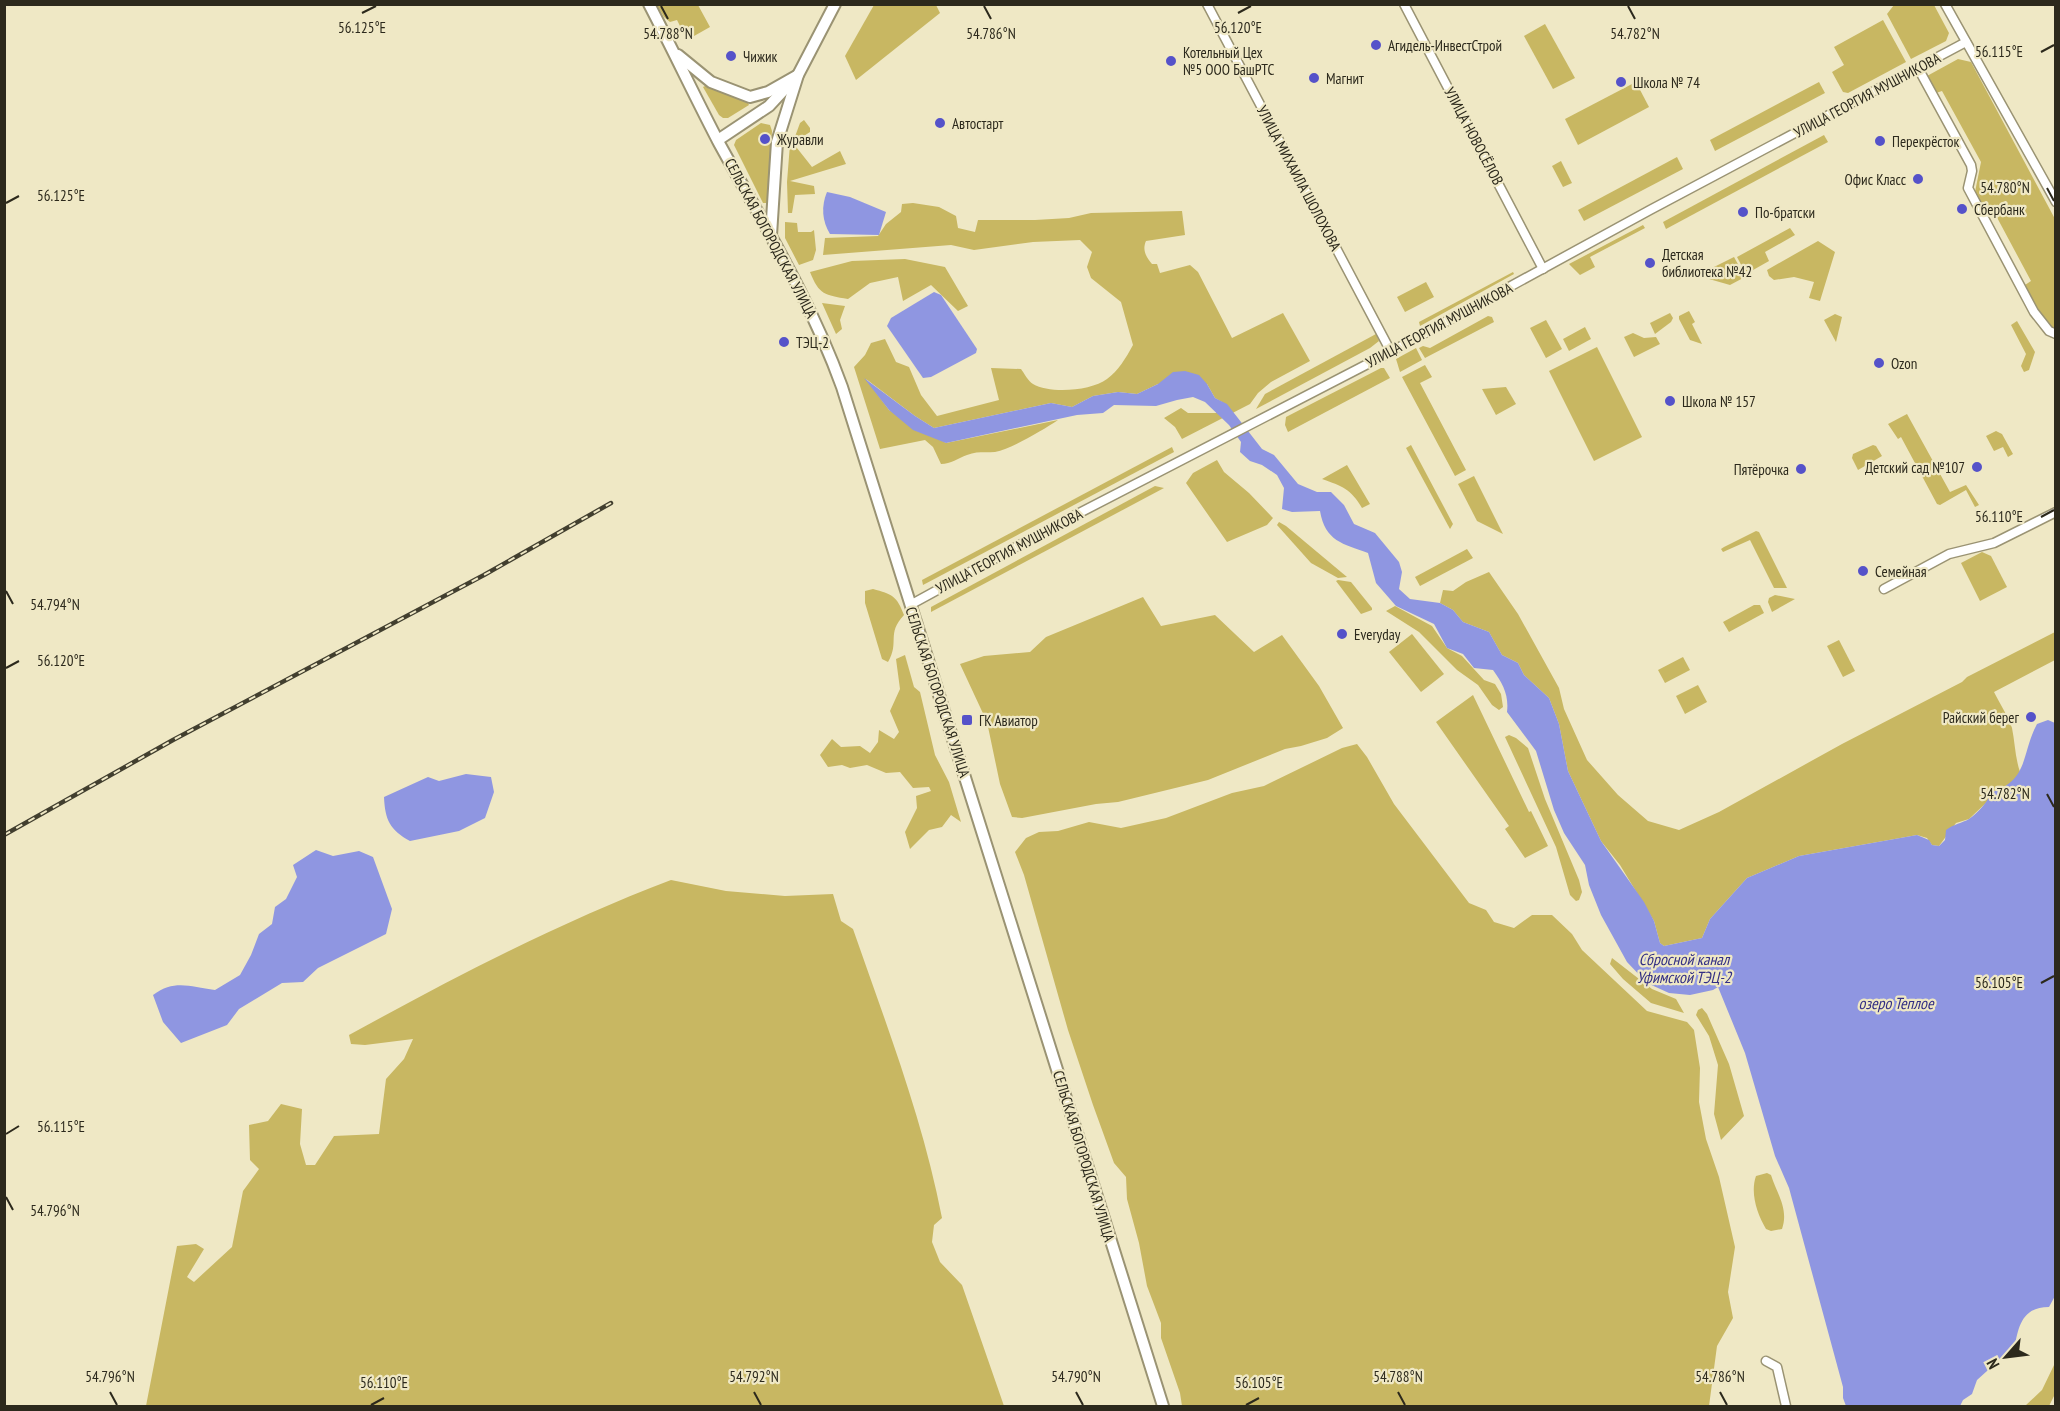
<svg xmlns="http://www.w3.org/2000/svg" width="2060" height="1411" viewBox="0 0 2060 1411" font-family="'PT Sans Narrow',sans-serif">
<rect width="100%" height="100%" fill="#efe8c5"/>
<g fill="#c8b762">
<path d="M657,5h41l12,22 -23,13 -10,-20 -7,2 -6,-5z"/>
<path d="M874,5h62l4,8 -84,67 -11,-24z"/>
<path d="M1894,5h40l15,28 -3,8 -35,18 -24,-45z"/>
<path d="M1883,20l23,42 -58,31 -5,-1 -11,-20 12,-7 -10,-18z"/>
<path d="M1545,24l30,54 -22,11 -29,-53z"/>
<path d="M1958,59l13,3 84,157v112l-8,-5 -22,-41 6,-4 -38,-71 -6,3 -12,-21 6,-30 -39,-71 -6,2 -9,-17z"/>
<path d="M1819,82l6,11 -110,58 -5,-11z"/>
<path d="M1632,84l6,2 11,21 -71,38 -13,-26z"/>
<path d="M707,85l41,18 1,2 -21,13h-5l-4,-3 -16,-28z"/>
<path d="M804,120l6,8v4l-17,11 19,24 28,-16 6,13 -56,17 24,5 1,8 -20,1 -3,18h-4l-1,-31 3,-38 3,-2 7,-19z"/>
<path d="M761,123l9,2 2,6 -5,72h-4l-29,-58 2,-5z"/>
<path d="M1824,135l4,7 -162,87 -3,-7z"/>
<path d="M1677,157l6,12 -99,52 -6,-11z"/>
<path d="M1561,161l11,22 -9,4 -11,-21z"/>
<path d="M913,203l26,4 17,9 2,12 17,4 3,-12h57l34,-2 22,-5 91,-2 3,24 -39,6c-4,9 0,16 6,23h5l3,9 30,-8 8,7 34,66 51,-25 27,48 -39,21 -13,11 -8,11 -68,35 -7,-12 -11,-9 17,-10 7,5h28l6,-11 -7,-4 -8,-14h-49l-21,10 -19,-2 -25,4 -21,11 -21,-4 -117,25 -19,-12 -49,-37 23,31 57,33 112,-23c-15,10 -45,28 -63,32 -10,1 -18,-1 -28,3 -9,3 -16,9 -26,9l-8,-17 -8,-7 -45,9 -26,-82 11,-12 6,-12 14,-4 11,23 13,5 12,28 16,21 62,-16 -8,-32 30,1c3,4 7,12 12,15 17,10 58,7 74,-5 11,-8 19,-21 26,-34l-12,-43 -30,-24 -4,-11 5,-15 -12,-12 -47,2 -59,8 -23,-5 -128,10 2,-17 53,-2 8,-12 15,-12 1,-8z"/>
<path d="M785,222l12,1 1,9h13l3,-2 2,20 -3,10 -14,5 -14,-27z"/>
<path d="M1643,225l2,3 -55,29 5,10 -15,8 -11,-11z"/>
<path d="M1790,228l5,7 -30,17 4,9 -23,13 -9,-17z"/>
<path d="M1818,241l17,11 -15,49 -11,-3 5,-16 -20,-5 -20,3 -5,-4 -2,-6z"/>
<path d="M1734,257l11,20 -15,8 -28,-8v-4z"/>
<path d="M905,259l40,8 23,39 -10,5 -27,-26 -28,16 -5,-24 -28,6 -22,16c-23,-4 -29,-4 -38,-27l42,-11z"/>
<path d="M1513,272l1,2 -94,52 -1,-4z"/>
<path d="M1426,282l8,15 -29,15 -8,-15z"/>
<path d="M822,303l23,3 -5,14 2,9 -6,5z"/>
<path d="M1689,311l6,11 -3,2 10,20 -12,-4 -11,-21v-3z"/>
<path d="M1670,313l3,5 -2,4 -16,12 -5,-11z"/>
<path d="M1835,314l7,3 -6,25 -12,-22z"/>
<path d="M1488,316l4,1 2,5 -69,36 -6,-10 4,-2 7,2z"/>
<path d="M1546,320l16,29 -16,9 -16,-30z"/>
<path d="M2017,321l18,31 -6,18 -5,2 -3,-6 5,-12 -15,-29z"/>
<path d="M1585,327l6,12 -22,12 -6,-12z"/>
<path d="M1633,333l11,5 12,-1 4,7 -26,13 -10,-20z"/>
<path d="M1376,334l3,7 -9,7 -114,61 9,-15z"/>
<path d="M1597,347l45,90 -48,24 -45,-90z"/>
<path d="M1416,348l6,12 -22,12 -4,-13z"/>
<path d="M1425,365l7,12 -12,6 46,87 -11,6 -53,-99z"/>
<path d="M1381,368h3l6,10 -102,54 -3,-7 1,-8z"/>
<path d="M1506,387l10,17 -20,11 -14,-26z"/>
<path d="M1907,414l43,78 16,-7 13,20 -4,2 -9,-17 -26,15 -3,-1 -36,-67 -3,2 -10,-15z"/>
<path d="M1996,431l6,3 11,20 -5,3 -5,-10 -9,4 -8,-15z"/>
<path d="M1411,445l42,79 -3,5 -44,-81z"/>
<path d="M1873,445l3,1 6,10 -24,14 -6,-12 1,-4z"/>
<path d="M1172,447l2,5 -251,133 -1,-5z"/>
<path d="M1217,460l7,12 25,21 24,25 -6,7 -40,17 -41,-59 7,-10z"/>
<path d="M1347,465l23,39 -8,4c-11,-19 -20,-22 -40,-29z"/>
<path d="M1474,476l29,58 -26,-13 -19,-37z"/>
<path d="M1155,486l9,2 -233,124v-5z"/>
<path d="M1279,522l7,4 61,51 -9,1 -27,-15 -34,-38z"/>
<path d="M1756,531l3,1 28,56h-13l-24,-48 -27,12 -2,-3 3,-2z"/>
<path d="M1467,549l6,9 -53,28 -5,-9z"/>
<path d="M1982,552l9,4 16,31 -27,14 -19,-38z"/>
<path d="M1489,572l29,42 41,74 5,21 23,51 31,35 30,26 31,9 40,-18 123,-68 120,-62 5,-5 88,-45v28l-61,32c6,12 14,24 18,36 3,15 3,29 8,44 -7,12 -15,16 -28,20l-4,9 -19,18 -13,4 -17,23 -7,-1 -5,-7 -10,-3 -118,21 -52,22 -37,41 -8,19 -38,8 -4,-3 -6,-22 -34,-56 -19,-24 -33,-70 -9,-47 -10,-26 -25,-23 -6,-12 -16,-8 -13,-23 -26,-10 -10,-12 -13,-7 3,-13 10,1 13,-9z"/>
<path d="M1338,580l13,2 21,26v2l-11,4 -25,-33z"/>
<path d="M873,589c19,5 24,7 31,26 -18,19 -4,27 -16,47l-6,-3 -17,-56v-12z"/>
<path d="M1775,595l20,4 -23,13 -4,-10 1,-4z"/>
<path d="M1143,597l18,29 54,-11 39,37 28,-17 37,51 24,42 -16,10 -26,8 -16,3 -77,31 -90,22 -22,2 -74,14 -10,-1 -12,-33 -13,-62 -27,-58 24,-8 46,-4 16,-15z"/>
<path d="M1754,605h6l4,8 -35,19 -6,-10z"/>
<path d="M1395,606l37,20 15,22 15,8 22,24 11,4 6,10 2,13 -4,3 -7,-5 -14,-20 -21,-15 -38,-38 -33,-21z"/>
<path d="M1412,634l32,40 -23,18 -32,-40z"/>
<path d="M1839,640l16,31 -12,6 -16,-31z"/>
<path d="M905,655l9,32 6,5 15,63 14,27 12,40 -10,-7 -9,12 -13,3 -19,19 -5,-17 12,-24 -1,-12 15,-5 -2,-4 -16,1 -13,-16 -14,1 -19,-8 -17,3 -8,-3 -14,2 -8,-12 12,-16 9,8 19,-1 10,7 8,-11 1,-12 15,9 5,-7 -9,-21 10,-22 -4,-30z"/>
<path d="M1683,657l7,13 -25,13 -7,-13z"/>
<path d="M1698,685l9,17 -22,12 -9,-18z"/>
<path d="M1473,695l56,117 2,-1 17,35 -23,12 -20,-29 4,-3 -73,-104z"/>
<path d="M1509,735l7,3 12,10 17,51 34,81 3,12 -3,8 -3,1 -6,-6 -14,-48 -51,-110z"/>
<path d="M1357,744l10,13 27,47 75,99 17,7 8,12 20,6 18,-13h20l20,19 10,16 65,61 40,11 7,8 6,38 -1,34 7,37 13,38 16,70 -7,45 5,26 -16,28 -8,60h-527l-2,-13 -19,-55v-15l-14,-37 -8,-43 -12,-44 -1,-22 -12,-14 -21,-58 -25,-75 -44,-155 -9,-23 11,-14 13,-6 19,-1 31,-9 32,6 45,-10 66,-25 32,-7 78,-38z"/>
<path d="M671,880l55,11 59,5 48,-2 8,27 12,8c33,95 70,190 89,289l-8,7 -2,17 8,20 22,23 42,121h-858l31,-160 19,-2 8,5 -17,28 7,5 38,-35 11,-56 16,-22 -9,-9 -1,-35 19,-4 13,-17 21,5 -2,35 6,21h9l19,-29 45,-2 7,-55 18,-20 9,-20 -48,6 -14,-1 -2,-9c104,-57 211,-113 322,-155z"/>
<path d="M1612,958l40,31 24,10 8,14 -33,-10 -28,-24 -13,-15z"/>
<path d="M1702,1008l5,6 22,50 15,52 -23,24 -7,-26 4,-49 -9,-29 -13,-21 2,-5z"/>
<path d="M1767,1173l4,2c6,19 18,34 11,54l-11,2 -5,-2c-9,-15 -16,-36 -10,-53z"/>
<path d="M2055,1363v31l-6,12h-24l17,-16z"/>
</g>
<g fill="#8f96e1">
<path d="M827,192l23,5 36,15 -7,23 -49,-1c-8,-13 -9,-28 -3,-42z"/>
<path d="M934,292l7,3 36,54 -1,4 -45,24 -8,1 -36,-52 4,-8z"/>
<path d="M1185,371l14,4 8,9 8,14 12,6 35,45 12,6 24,29 19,8h14l13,13 10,19 21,9 24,29 3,10 -3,17 11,10 30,4 13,7 10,12 26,10 13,23 16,8 6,12 25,23 10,26 9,47 33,70 43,61 10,19 6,22 4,3 38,-8 8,-19 37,-41 52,-22 118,-21 12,5 3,5 7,1 6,-6 1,-10c8,-6 16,-7 23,-11 9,-6 19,-18 23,-27 37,-12 29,-38 45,-68l11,-4 7,3v573l-6,11c-28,0 -31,21 -35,44l-17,11 -20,18 -5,14 -9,6 -3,6h-114l-3,-8v-11l-54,-199 -14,-32 -30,-103 -27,-66 -5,3 -23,5 -21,-2 -22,-10 -20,-21 -26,-47 -12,-30 -4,-20 -21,-32 -10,-23 -18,-59 -29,-39c2,-17 -4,-28 -14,-42l-19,-2 -11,-14 -16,-6 -13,-24 -38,-18 -20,-23 -8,-30c-25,-9 -43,-12 -48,-42l-28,1 -10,-3 2,-21 -7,-13 -15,-10 -12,-4 -10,-9 1,-10 -12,-17 -24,-23 -12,-5 -16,3 -21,6 -42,-1 -11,8 -26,2 -131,28 -33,-13 -24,-20 -25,-32 51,38 19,12 117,-25 21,4 21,-11 25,-4 19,2 21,-10 15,-12z"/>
<path d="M466,774l25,3 3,15 -9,26 -26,13 -49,10c-20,-11 -25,-21 -26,-44l44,-20 11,4z"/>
<path d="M316,850l17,6 26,-5 14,6 19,52 -6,25 -68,34 -15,14 -21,1 -43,26 -12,16 -46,18 -18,-21 -10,-27c22,-16 37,-8 62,-5l25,-15 11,-20 8,-21 13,-10 3,-17 11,-8 11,-22 -4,-12z"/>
</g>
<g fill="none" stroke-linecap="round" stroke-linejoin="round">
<defs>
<g id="minor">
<path d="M1207,4l184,348"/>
<path d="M1404,4l139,265"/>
<path d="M1945,4l111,198"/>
<path d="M1918,68l53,97 1,6 -4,17 66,124 15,19 7,3"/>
<path d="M1884,589l65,-35 45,-11 62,-31"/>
<path d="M910,605l148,-81 327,-169 265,-145 316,-168"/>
<path d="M1766,1361l11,6 9,39"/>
</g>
<g id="major">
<path d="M649,4c24,46 46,93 70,139 44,80 92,158 123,244l321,1019"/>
<path d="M678,55l33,27 39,15 18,-5 30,-17"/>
<path d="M718,140l51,-34 25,-27"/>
<path d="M771,235l6,-93 21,-67 37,-71"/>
</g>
</defs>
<use href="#minor" stroke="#9a9373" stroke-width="11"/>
<use href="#major" stroke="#9a9373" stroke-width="14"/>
<use href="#minor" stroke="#fff" stroke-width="8"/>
<use href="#major" stroke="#fff" stroke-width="10"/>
<defs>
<path id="rail" d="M4,835l169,-95 311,-165 127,-72"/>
</defs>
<use href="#rail" stroke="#423f2f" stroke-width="4.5"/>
<use href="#rail" stroke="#efe8c5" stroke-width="2" stroke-dasharray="7" stroke-linecap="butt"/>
</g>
<path fill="none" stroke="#2c291c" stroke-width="2" d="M661,6l7,13M984,6l7,13M1628,6l7,13M362,13l14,-7M1238,13l13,-7M2041,52l13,-7M2047,188l7,13M6,203l13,-7M2041,517l13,-7M6,591l7,13M6,668l13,-7M2047,794l7,13M2041,983l13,-7M6,1134l13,-8M6,1197l7,13M110,1392l7,13M754,1392l7,13M1076,1392l7,13M1398,1392l7,13M1720,1392l7,13M371,1405l13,-7M1246,1405l13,-7"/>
<g fill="#5552c9" stroke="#efe8c5" stroke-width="2">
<circle cx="1376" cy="45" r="6"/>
<circle cx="731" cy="56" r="6"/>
<circle cx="1171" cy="61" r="6"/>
<circle cx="1314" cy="78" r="6"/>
<circle cx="1621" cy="82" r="6"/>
<circle cx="940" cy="123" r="6"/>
<circle cx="765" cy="139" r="6"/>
<circle cx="1880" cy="141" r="6"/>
<circle cx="1918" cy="179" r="6"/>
<circle cx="1962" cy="209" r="6"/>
<circle cx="1743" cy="212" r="6"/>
<circle cx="1650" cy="263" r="6"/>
<circle cx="784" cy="342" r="6"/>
<circle cx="1879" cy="363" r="6"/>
<circle cx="1670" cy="401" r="6"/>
<circle cx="1977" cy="467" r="6"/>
<circle cx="1801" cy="469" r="6"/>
<circle cx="1863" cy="571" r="6"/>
<circle cx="1342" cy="634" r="6"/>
<circle cx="2031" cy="717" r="6"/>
<rect x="961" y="714" width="12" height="12" rx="3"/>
</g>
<g text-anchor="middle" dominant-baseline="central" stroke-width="4.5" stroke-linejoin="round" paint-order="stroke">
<g font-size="15" fill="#2c291c" stroke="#efe8c5" text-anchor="start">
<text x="1388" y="45">Агидель-ИнвестСтрой</text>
<text x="1183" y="52">Котельный Цех<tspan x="1183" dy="17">№5 ООО БашРТС</tspan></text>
<text x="743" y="56">Чижик</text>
<text x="1326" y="78">Магнит</text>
<text x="1633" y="82">Школа № 74</text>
<text x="952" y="123">Автостарт</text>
<text x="777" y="139">Журавли</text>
<text x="1892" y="141">Перекрёсток</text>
<text x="1906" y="179" text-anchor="end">Офис Класс</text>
<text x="1974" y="209">Сбербанк</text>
<text x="1755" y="212">По-братски</text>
<text x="1662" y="254">Детская<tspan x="1662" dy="17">библиотека №42</tspan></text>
<text x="796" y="342">ТЭЦ-2</text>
<text x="1891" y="363">Ozon</text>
<text x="1682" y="401">Школа № 157</text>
<text x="1965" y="467" text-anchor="end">Детский сад №107</text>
<text x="1789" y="469" text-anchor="end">Пятёрочка</text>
<text x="1875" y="571">Семейная</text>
<text x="1354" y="634">Everyday</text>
<text x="2019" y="717" text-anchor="end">Райский берег</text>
<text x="979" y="720">ГК Авиатор</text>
</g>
<g font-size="15" fill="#2c291c" stroke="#efe8c5">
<text transform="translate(1867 95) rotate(-28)">УЛИЦА ГЕОРГИЯ МУШНИКОВА</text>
<text transform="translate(1474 136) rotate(62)">УЛИЦА НОВОСЁЛОВ</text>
<text transform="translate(1299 178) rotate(62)">УЛИЦА МИХАИЛА ШОЛОХОВА</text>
<text transform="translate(771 238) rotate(62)">СЕЛЬСКАЯ БОГОРОДСКАЯ УЛИЦА</text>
<text transform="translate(1439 325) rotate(-28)">УЛИЦА ГЕОРГИЯ МУШНИКОВА</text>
<text transform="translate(1009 551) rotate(-28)">УЛИЦА ГЕОРГИЯ МУШНИКОВА</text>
<text transform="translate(938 692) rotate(72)">СЕЛЬСКАЯ БОГОРОДСКАЯ УЛИЦА</text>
<text transform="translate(1084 1156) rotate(73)">СЕЛЬСКАЯ БОГОРОДСКАЯ УЛИЦА</text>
</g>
<g font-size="16" font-style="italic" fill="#322e84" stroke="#efe8c5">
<text x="1684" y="959">Сбросной канал<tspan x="1684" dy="18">Уфимской ТЭЦ-2</tspan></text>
<text x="1896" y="1003">озеро Теплое</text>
</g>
</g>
<g font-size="15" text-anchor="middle" fill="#2c291c" stroke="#efe8c5" stroke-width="4.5" stroke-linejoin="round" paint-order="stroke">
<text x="362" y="33">56.125°E</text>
<text x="1238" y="33">56.120°E</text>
<text x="668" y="39">54.788°N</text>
<text x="1635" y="39">54.782°N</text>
<text x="991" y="39">54.786°N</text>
<text x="1999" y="57">56.115°E</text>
<text x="2005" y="193">54.780°N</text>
<text x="61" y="201">56.125°E</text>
<text x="1999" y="522">56.110°E</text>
<text x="55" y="610">54.794°N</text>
<text x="61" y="666">56.120°E</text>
<text x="2005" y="799">54.782°N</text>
<text x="1999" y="988">56.105°E</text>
<text x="61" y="1132">56.115°E</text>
<text x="55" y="1216">54.796°N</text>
<text x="110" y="1382">54.796°N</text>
<text x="754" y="1382">54.792°N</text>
<text x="1076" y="1382">54.790°N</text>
<text x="1398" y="1382">54.788°N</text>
<text x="1720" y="1382">54.786°N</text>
<text x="384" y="1388">56.110°E</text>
<text x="1259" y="1388">56.105°E</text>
</g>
<rect width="2060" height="1411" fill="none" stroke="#2c291c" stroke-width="12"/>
<g transform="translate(2006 1357) rotate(242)" stroke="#efe8c5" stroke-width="4.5" paint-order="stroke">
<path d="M0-4.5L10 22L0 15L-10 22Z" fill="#2c291c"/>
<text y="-9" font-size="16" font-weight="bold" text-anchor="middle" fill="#2c291c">N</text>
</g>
</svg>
